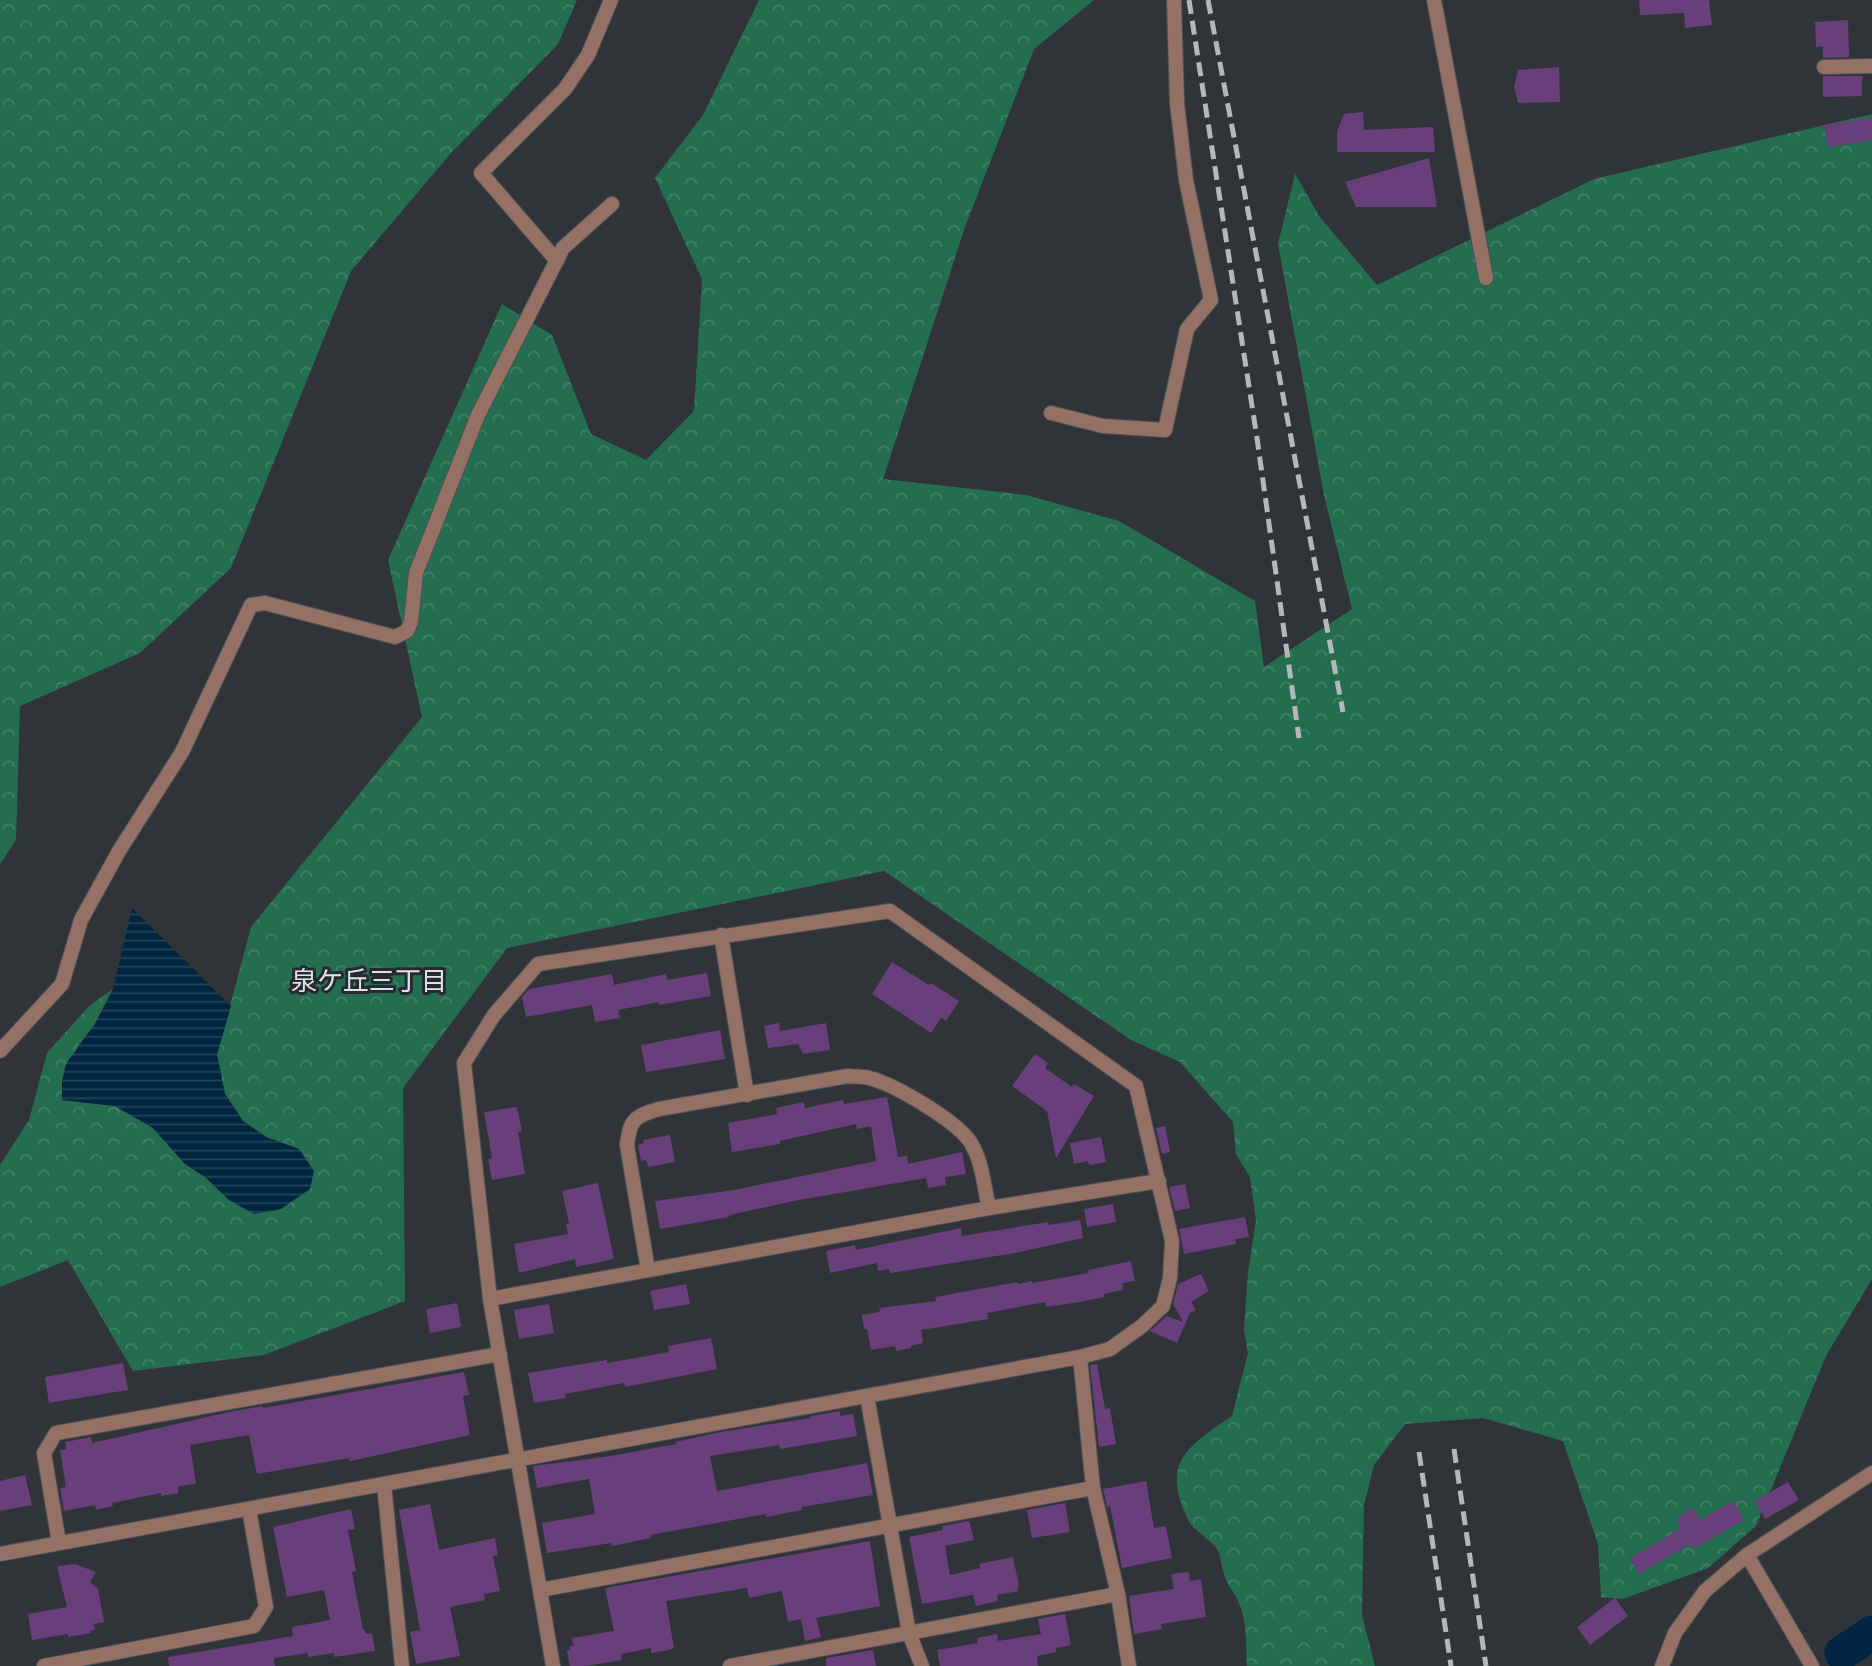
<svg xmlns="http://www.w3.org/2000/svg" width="1872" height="1666" viewBox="0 0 1872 1666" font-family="Barlow,'Noto Sans JP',sans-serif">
<defs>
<pattern id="forest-crowns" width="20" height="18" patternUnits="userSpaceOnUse" patternTransform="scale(1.75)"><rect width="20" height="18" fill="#246d50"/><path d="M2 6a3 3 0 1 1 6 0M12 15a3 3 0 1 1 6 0" fill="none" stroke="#438169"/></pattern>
<pattern id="water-rules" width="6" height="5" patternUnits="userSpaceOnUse" patternTransform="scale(1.75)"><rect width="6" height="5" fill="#002540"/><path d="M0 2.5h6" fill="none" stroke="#25445b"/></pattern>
</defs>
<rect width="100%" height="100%" fill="#303439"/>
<g fill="url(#forest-crowns)">
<path d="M0,0h577l-19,44 -106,108 -101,119 -120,297 -91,85 -120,53 -4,134 -16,24z"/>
<path d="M759,0h335l-60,49 -69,178 -82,252 143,16 93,26 136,80 9,66 88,-58 -28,-114 -46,-251 17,-70 24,42 58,69 217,-106 278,-65v1165l-46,77 -70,170 -48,42 -85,31 -22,-2 -3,-53 -35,-103 -80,-23 -78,6 -31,41 -10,40 -2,110 13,51h-128c-1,-22 0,-43 -8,-63 -4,-10 -12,-18 -15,-29 -3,-8 -3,-18 -7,-25 -7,-10 -21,-17 -27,-26 -31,-59 -4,-76 42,-107l16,-63 -4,-23 4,-57 8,-53 -6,-43 -14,-23 -3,-32 -53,-60 -49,-22 -247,-169 -377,77 -104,140 2,213 -141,54 -131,16 -65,-111 -68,27v-122l29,-45 18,-67 43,-48 23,-16 -18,35 -17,22 -16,54 53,6 38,22 31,35 21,14 24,23 70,-51 -33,-12 -23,-16 -18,-27 -8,-39 34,-128 171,-210 -34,-157 114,-256 50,31 39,99 55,26 48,-49 8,-132 -47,-101 48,-63z"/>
</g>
<path fill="url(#water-rules)" d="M132,908l99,98 -14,49 8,39 18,27 23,16 33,12 15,22 -4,18 -29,20 -27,5 -25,-14 -24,-23 -21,-14 -31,-35 -38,-22 -53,-6v-19l4,-17 29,-40 18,-35z"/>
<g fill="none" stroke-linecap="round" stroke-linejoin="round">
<path stroke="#002540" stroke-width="35" d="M1842,1653l30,-20"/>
</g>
<g fill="#683e7b">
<path d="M1639,0h70l3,25 -27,3 -1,-15 -44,2z"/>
<path d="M1848,20l1,37 -26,1v-12l-7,1 -1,-25z"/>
<path d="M1559,67l1,35 -42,1 -4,-16 4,-17z"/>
<path d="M1823,76h39v20l-39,1z"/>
<path d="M1363,112l1,18 69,-3 2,25h-98v-20l7,-18z"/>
<path d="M1872,118v22l-44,7 -4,-22z"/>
<path d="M1429,158l8,49h-81l-11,-25z"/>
<path d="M892,962l37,23 2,-2 28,18 -13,20 -5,-3 -10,15 -59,-39z"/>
<path d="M707,973l4,23 -52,9v-3l-41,8 2,8 -25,4 -3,-17 -66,12 -4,-20 7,-8 83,-15 2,11 52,-11 1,6z"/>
<path d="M779,1023l1,8 46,-8 4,27 -27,4 -5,-10 -30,4 -4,-22z"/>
<path d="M720,1030l5,29 -79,13 -5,-27z"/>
<path d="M1035,1054l13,9 -3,5 27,19 2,-3 20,12 -38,62 -9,-47 -35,-25z"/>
<path d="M887,1097l11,60 9,-1 1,8 54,-12 4,22 -21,3 1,8 -18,3 -2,-10 -127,22 -70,15v2l-69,12 -5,-28 79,-11 142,-29 -5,-35 -14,3 -1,-5 -76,17v3l-48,8 -4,-29 49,-9 -1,-6 28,-6 1,6 38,-8 1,4z"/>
<path d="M517,1107l5,24 -4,1 7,42 -33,6 -4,-21 4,-1 -8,-46z"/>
<path d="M1165,1126l5,26 -8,2 -6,-26z"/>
<path d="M670,1135l5,27 -27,5 -2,-7 -5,1 -3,-16 6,-2 -1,-3z"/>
<path d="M1101,1137l5,25 -17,3 -1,-4 -14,3 -4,-21z"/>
<path d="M598,1183l16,76 -38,8 -1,-8 -56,14 -5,-29 54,-10 -2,-10 3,-1 -7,-32z"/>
<path d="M1185,1184l5,24 -15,3 -6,-24z"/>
<path d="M1113,1204l3,18 -29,5 -3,-18z"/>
<path d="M1245,1217l4,20 -14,2 1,5 -52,10 -5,-25z"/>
<path d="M1080,1220l3,18 -68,15 -125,20 -1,-4 -11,2 -1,-8 -47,10 -4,-22 29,-6 1,5 105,-22 1,8 86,-14 1,3z"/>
<path d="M1131,1261l4,20 -13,2 1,7 -19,4v3l-24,5 -34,5v-5l-59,11 1,6 -67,11 2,13 -12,3v2l-15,3 -1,-5 -24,4 -4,-21h-3l-2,-14 18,-3 -1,-4 57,-7 -1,-4 82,-15 1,2 14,-3v2l57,-10 -1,-3z"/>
<path d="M1201,1274l8,17 -18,11 5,8 -6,3 -13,30 -27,-12 17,-15 16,6 -10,-18 5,-20z"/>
<path d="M686,1284l4,20 -36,6 -4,-19z"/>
<path d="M457,1303l4,24 -31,6 -4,-24z"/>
<path d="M549,1304l5,29 -35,6 -5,-29z"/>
<path d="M711,1338l6,31 -92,18 -1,-4 -59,11 1,4 -32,5 -6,-30 79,-13v3l62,-11 -1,-6z"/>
<path d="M123,1363l5,27 -79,13 -4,-26z"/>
<path d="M1097,1364l8,45 5,-1 6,36 -17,3 -9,-82z"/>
<path d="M464,1372l5,23 -6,1 7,39 -120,26 -1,-3 -92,16 -8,-39 -59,10 6,39 -18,2v7l-17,3v-3l-49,10 1,3 -17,4 -1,-5 -31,6 -4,-23 6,-1 -6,-37 6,-1 -1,-7 26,-5 1,6 137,-31 34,-6v2z"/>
<path d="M840,1411v5l13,-2 4,22 -77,13 -1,-4 -69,11 7,35 150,-28 6,32 -71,12v3l-36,7v-3l-116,21 1,3 -39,8 -1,-3 -64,10 -5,-30 53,-9 -6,-35 -52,9 -4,-22 78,-10 65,-12 -1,-2 51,-11 85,-13v-2z"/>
<path d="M25,1475l7,30 -32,6v-30z"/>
<path d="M1146,1481l8,47 12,-2 6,32 -50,10 -12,-62 -3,1 -4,-18z"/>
<path d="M1788,1482l11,18 -34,19 -10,-18z"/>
<path d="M1733,1501l11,19 -51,29 -3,-5 -51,30 -9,-16 51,-30 -5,-9 17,-11 7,12z"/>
<path d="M1065,1503l5,29 -38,6 -5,-28z"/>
<path d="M430,1504l9,46 56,-12 3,17 -5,1 7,35 -16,3 1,6 -35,7 10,49 -44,8 -6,-32 10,-2 -21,-120z"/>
<path d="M351,1509l4,20 -7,1 8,41 -4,1 11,58h2l1,4 6,-1 3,18 -41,6v-4l-26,4v-4l-34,5 1,8h-106l-1,-9 125,-21 -1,-9 38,-7 -6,-30 -37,7 -14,-70z"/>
<path d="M969,1521l5,19 -29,6 5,29 30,-7 -1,-4 34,-7 6,29 -2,1 1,4 -21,4 1,6 -22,5 -3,-11 -51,9 -13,-67 34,-7 -1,-4z"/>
<path d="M870,1541l10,65 -64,12 5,19 -16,4 -4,-22 -13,3 -6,-31 -33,7 -2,-10 -81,13 8,47 -5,2 -18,3v-5l-30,6 1,6 -36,6h-16l-3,-15 3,-1v-4h4l-2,-8 42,-7 -9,-43z"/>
<path d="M75,1564l21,8 -6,10 8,7 6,33 -10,2 1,6 -5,1 1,2 -23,4v-3l-36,6 -4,-26 39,-7 -10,-41z"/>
<path d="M1189,1572l1,9 11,-2 5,38 -45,7 1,5 -28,5 -5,-38 45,-7 -3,-15z"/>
<path d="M1615,1598l13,18 -38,29 -13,-18z"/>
<path d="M1065,1614l6,31 -15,3v4l-19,4 1,10h-98l-3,-16 41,-7 -1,-5 20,-4 1,7 43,-7 -3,-15z"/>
<path d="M873,1650l3,16h-50v-8z"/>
</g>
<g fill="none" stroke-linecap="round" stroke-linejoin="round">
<defs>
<g id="minor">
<path d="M1434,0l52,278"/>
<path d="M1824,67l48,-1"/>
<path d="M557,261l-76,-88 84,-84 23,-34 23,-55"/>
<path d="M1051,413l52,13 62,4 22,-101 24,-29 -25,-120 -9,-77 -3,-103"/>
<path d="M721,935l26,160"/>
<path d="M0,1051l62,-67 19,-64 38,-69 63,-99 69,-147 14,-2 130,34 12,-6 4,-9 5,-49 62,-158 85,-167 49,-44"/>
<path d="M648,1270l-21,-125c3,-25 7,-29 32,-36l189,-33c7,1 14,0 21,2 25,6 92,45 103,67 11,19 12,43 17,63"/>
<path d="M490,1299l499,-91 170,-27"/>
<path d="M1080,1357l13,131 25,106 11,72"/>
<path d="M867,1396l42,237 13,33"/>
<path d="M384,1484l18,182"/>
<path d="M59,1543l-15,-90 12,-20 444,-79"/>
<path d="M0,1554c360,-66 720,-131 1080,-197l30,-8 32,-23 21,-20 7,-28 2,-37 -36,-155 -246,-175 -352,53 -44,51 -30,48 26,236 63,367"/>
<path d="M1747,1555l65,111"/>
<path d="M540,1590l553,-102"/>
<path d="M44,1666l210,-40 12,-19 -17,-98"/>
<path d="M730,1666l388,-72"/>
</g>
<path id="tertiary" d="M1662,1666l13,-33 30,-42 42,-36 125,-82"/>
</defs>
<use href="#minor" stroke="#4e5257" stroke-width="16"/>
<use href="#tertiary" stroke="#4e5257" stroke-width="16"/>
<use href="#minor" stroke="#947065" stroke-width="14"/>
<use href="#tertiary" stroke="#947065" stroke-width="14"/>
<g stroke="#b5b7bc" stroke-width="5" stroke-dasharray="14 7" stroke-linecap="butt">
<path d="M1189,0l68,438 42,300"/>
<path d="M1208,0l135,712"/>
<path d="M1454,1449l32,217"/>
<path d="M1419,1452l32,214"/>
</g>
</g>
<g text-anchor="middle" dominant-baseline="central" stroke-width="6" stroke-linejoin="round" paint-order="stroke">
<g font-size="26" fill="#dde2ea" stroke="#262a2f">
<text x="369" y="979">泉ケ丘三丁目</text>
</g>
</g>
</svg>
